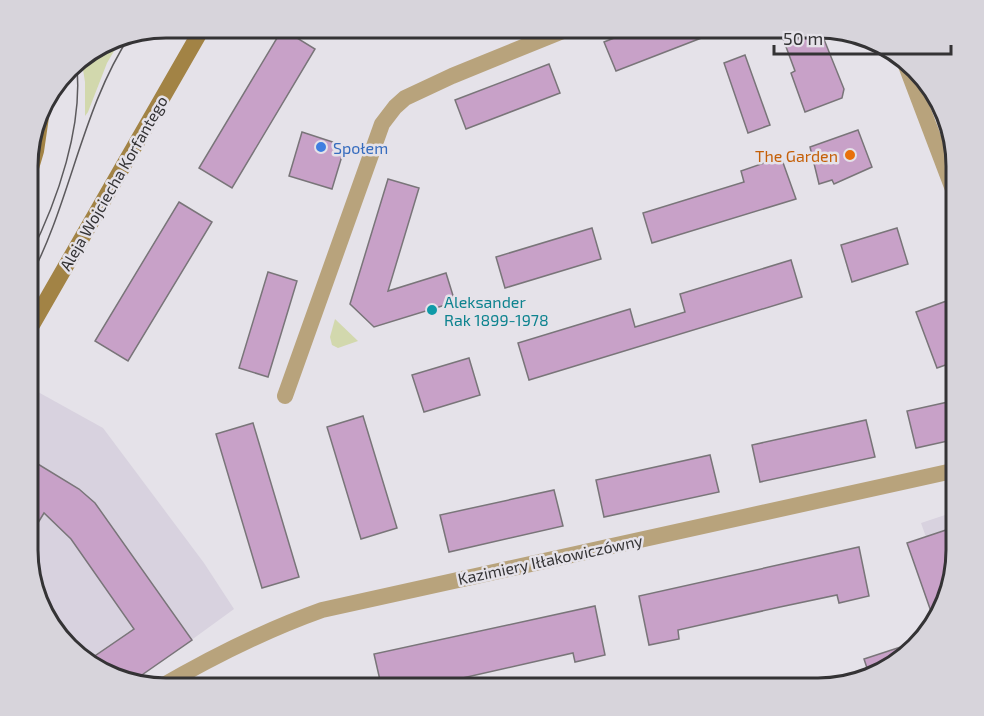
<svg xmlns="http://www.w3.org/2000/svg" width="984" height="716" viewBox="0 0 984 716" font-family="'Exo 2',sans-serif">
<rect width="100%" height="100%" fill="#e5e2e9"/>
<g fill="#d8d2df">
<path d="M29,387l74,41 101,135 30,46 -99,72 -54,-21 -36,-41 -17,-51z"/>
<path d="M957,511v48l-23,61 -27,-77 19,-6 -5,-14z"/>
</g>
<g fill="#d2d8ad">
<path d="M121,34h3l-17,29 -19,49 -3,4v-34l-4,-25z"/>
<path d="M335,319l23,22 -20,7 -6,-3 -2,-8z"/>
</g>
<g fill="#c8a1c8" stroke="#797579" stroke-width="1.5">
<path d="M819,27l25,62 -2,9 -37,14 -14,-39 4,-2 -16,-43z"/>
<path d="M721,28l1,2 -106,41 -12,-29 33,-13z"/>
<path d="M280,33h9l26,16 -83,139 -33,-20z"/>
<path d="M745,55l25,70 -22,8 -24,-70z"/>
<path d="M549,64l11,29 -94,36 -11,-29z"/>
<path d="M858,130l14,37 -38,17 -2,-4 -13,4 -9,-37z"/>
<path d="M302,132l43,14 -13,43 -43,-13z"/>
<path d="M781,157l15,42 -144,44 -9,-30 101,-31 -3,-11z"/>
<path d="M388,179l31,9 -31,103 58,-18 9,29 -81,25 -24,-23z"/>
<path d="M179,202l33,20 -84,139 -33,-20z"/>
<path d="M592,228l9,31 -96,29 -9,-31z"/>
<path d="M897,228l11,36 -56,18 -11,-37z"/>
<path d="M791,260l11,37 -273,83 -11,-37 112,-34 5,18 50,-15 -5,-18z"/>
<path d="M268,272l29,9 -29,96 -29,-9z"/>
<path d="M952,299l5,12v50l-20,7 -21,-56z"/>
<path d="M469,358l11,37 -56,17 -12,-37z"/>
<path d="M957,400v39l-41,9 -9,-37z"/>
<path d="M363,416l34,112 -36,11 -34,-112z"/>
<path d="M866,420l9,37 -115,25 -8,-37z"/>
<path d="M253,423l46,154 -37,11 -46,-154z"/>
<path d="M710,455l9,37 -115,25 -8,-37z"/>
<path d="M28,458l51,31 16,14 97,137 -56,39 -50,-17 48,-33 -63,-90 -27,-26 -16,26z"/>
<path d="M554,490l9,36 -114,26 -9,-37z"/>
<path d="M946,530l11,29 -23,61 -27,-77z"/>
<path d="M859,547l10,49 -30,7 -2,-8 -57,12 -102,23 1,9 -30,6 -10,-49z"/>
<path d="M595,606l10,49 -30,7 -2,-9 -159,36h-32l-8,-35z"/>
<path d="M919,641l-40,34 -9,2 -6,-18z"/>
</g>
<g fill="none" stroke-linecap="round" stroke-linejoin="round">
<g stroke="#b8a37c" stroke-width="16">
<path d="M902,55l55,145"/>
<path d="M285,396l97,-272 13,-17 10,-9 47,-22 113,-46"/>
<path d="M157,689c53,-31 106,-58 165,-79l635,-140"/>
</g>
<g stroke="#a28345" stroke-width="16">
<path d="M28,178l8,-27 7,-48"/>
<path d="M28,332l171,-298"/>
</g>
<g stroke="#5c5a5d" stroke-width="1.5">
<path d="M28,259c29,-56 57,-136 48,-199"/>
<path d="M28,282c43,-79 53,-173 103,-248"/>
</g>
</g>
<circle fill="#3f7fe0" stroke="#e5e2e9" stroke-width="2" cx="321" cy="147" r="6"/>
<circle fill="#e8710a" stroke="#e5e2e9" stroke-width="2" cx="850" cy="155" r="6"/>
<circle fill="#0f9aa8" stroke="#e5e2e9" stroke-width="2" cx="432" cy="310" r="6"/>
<g text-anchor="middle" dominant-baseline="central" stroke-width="5" stroke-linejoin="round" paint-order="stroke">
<g font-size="16" fill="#366cbe" stroke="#e5e2e9" text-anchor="start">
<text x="333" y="147">Społem</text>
</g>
<g font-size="16" fill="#c56008" stroke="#e5e2e9" text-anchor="end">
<text x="838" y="155">The Garden</text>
</g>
<g font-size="16" fill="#343335" stroke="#e5e2e9">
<text transform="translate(113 183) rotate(-60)">Aleja Wojciecha Korfantego</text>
<text transform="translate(550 559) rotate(-12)">Kazimiery Iłłakowiczówny</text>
</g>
<g font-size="16" fill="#0d838f" stroke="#e5e2e9" text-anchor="start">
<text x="444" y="301">Aleksander<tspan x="444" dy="18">Rak 1899-1978</tspan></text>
</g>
</g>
<path d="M0 0H984V716H0ZM166 38H818A128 128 0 0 1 946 166V550A128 128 0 0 1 818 678H166A128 128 0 0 1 38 550V166A128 128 0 0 1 166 38Z" fill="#d7d4db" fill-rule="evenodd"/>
<path fill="none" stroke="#343335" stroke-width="3" d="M166 38H818A128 128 0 0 1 946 166V550A128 128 0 0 1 818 678H166A128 128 0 0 1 38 550V166A128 128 0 0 1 166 38Z"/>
<path d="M774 45v9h177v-9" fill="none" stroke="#343335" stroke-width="3"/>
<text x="783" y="45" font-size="18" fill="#343335" stroke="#e5e2e9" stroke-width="4.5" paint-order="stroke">50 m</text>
</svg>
